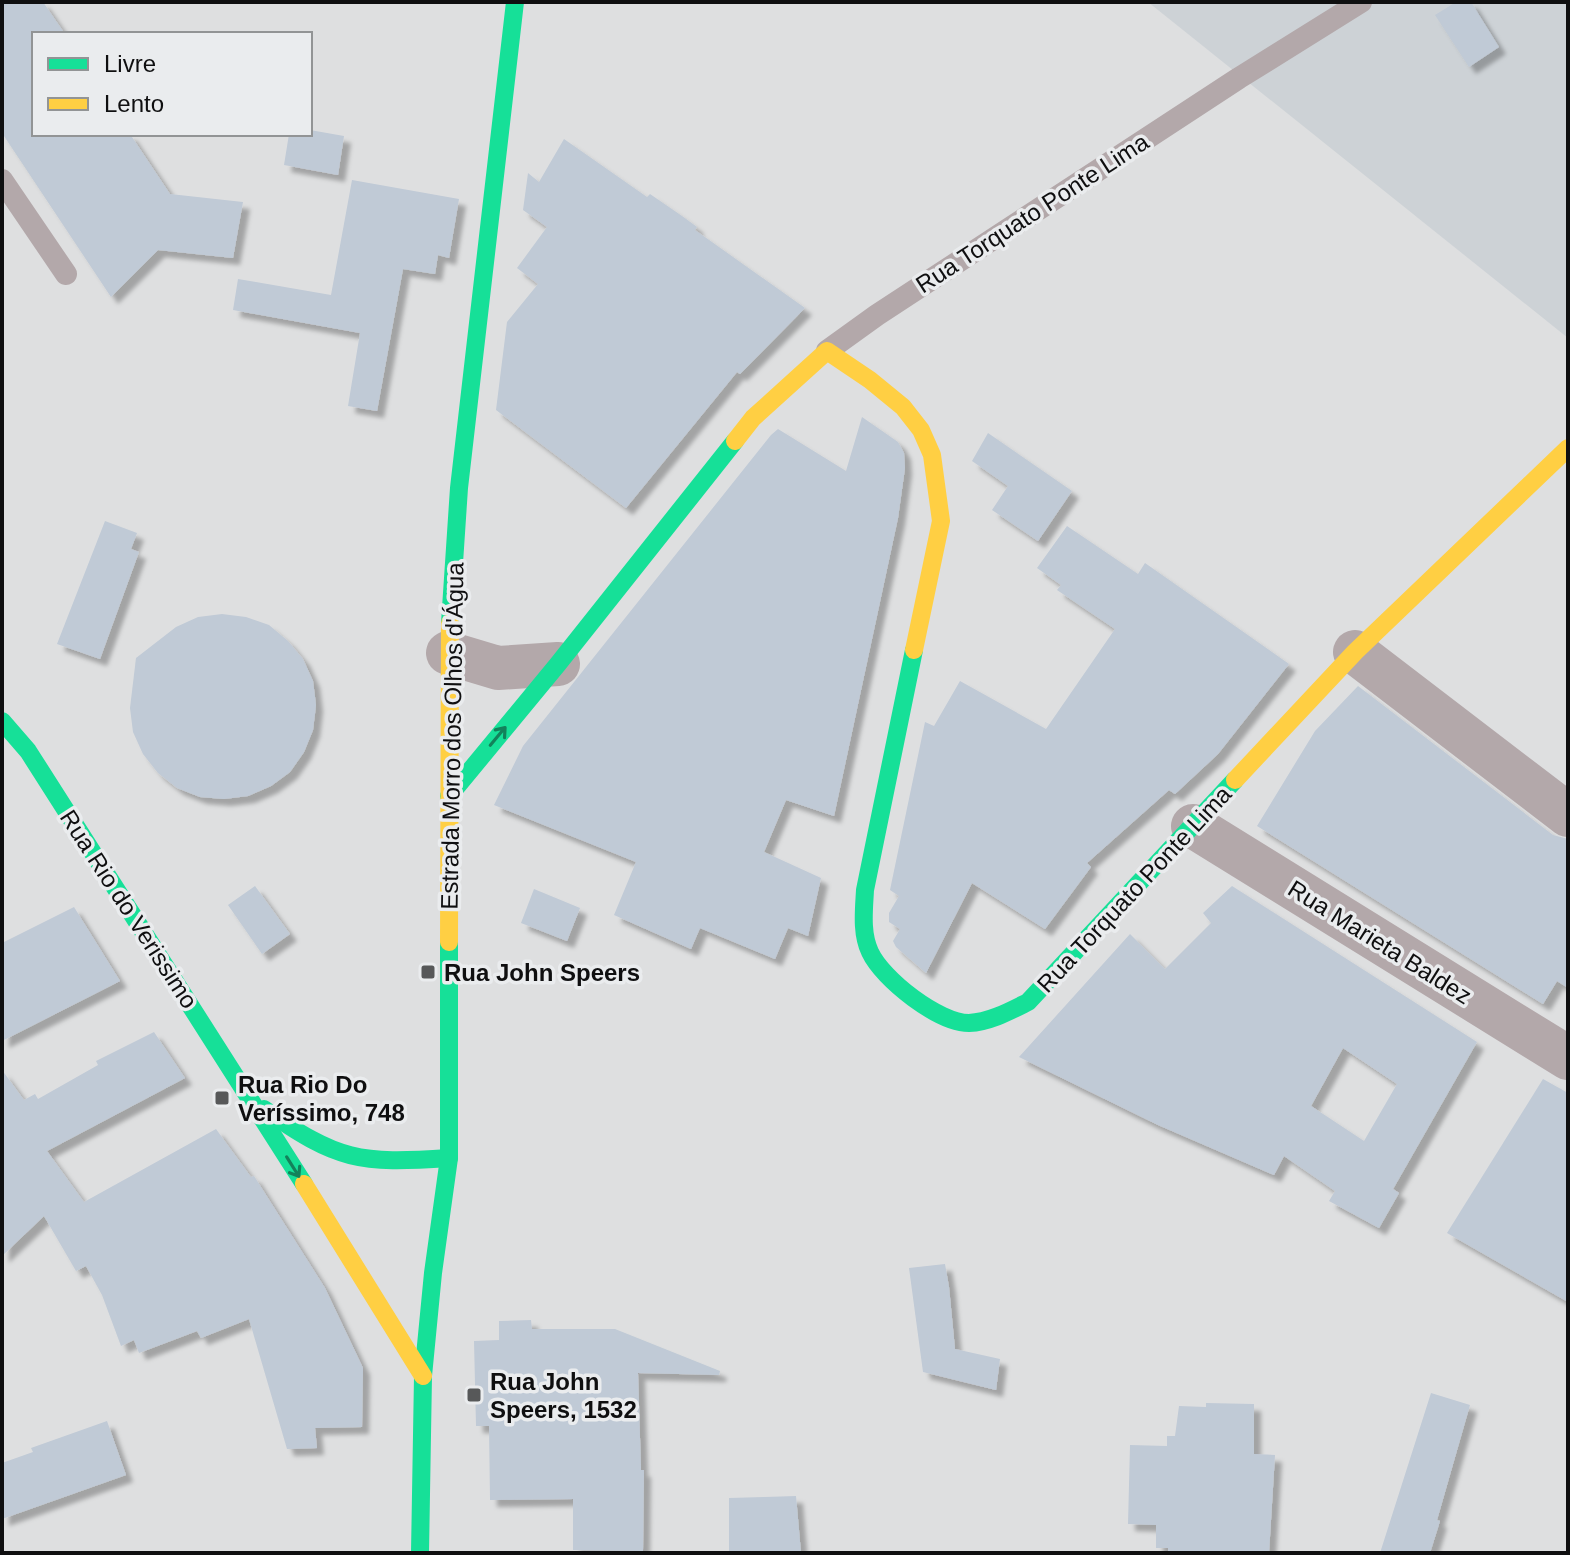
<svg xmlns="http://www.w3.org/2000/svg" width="1570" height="1555" viewBox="0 0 1570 1555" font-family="Helvetica,sans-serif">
<defs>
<filter id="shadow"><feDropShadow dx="7" dy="7" stdDeviation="2" flood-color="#0004"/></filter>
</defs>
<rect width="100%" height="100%" fill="#dedfe0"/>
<path fill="#cdd2d6" d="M1148,2h420v336z"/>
<g fill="#c0cad6" fill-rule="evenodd" filter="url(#shadow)">
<path d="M2,2h41l22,32h-31v100h96l40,60 73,8 -10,56 -75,-8 -47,47 -109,-164z"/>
<path d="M1456,2h15l28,45 -30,20 -34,-52z"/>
<path d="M310,130l34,6 -6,39 -54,-10 5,-31h21z"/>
<path d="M564,139l83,58 3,-3 32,22 15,11 -2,3 110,78 -65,66 -3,-2 -111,136 -130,-98 11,-88 31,-38 -21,-16 30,-41 -24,-17 5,-37 11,9z"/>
<path d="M352,180l107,19 -10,59 -11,-3 -3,19 -32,-5 -26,142 -29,-5 12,-73 -127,-23 5,-31 93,16z"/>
<path d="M862,417l36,25 6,11 1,15 -7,50 -64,298 -48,-16 -22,52 57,26 -13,58 -20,-8 -13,31 -75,-31 -9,21 -77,-34 22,-53 -142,-57 29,-59 248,-311 7,-6 68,42z"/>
<path d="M988,433l84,58 -34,50 -46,-31 16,-24 -36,-25z"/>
<path d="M105,521l32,12 -6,16 8,3 -39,107 -43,-15z"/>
<path d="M1067,526l71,48 7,-11 144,101 -71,90 -43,40 -6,-4 -82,73 4,4 -46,62 -73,-46 -46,90 -30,-26 -3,-6 7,-12 -11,-7v-9l10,-17 -9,-6 35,-168 9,4 26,-45 86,48 69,-100 -58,-39 4,-5 -24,-17z"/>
<path d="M222,614l24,3 23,8 19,16 15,18 10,22 3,24 -3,25 -9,22 -14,20 -19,14 -23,10 -24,3 -24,-2 -23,-9 -19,-15 -15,-19 -10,-22 -3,-24 6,-50 40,-31 22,-10z"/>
<path d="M1358,686l195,149 15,4v149l-11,-7 -14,23 -286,-178 58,-95z"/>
<path d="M255,886l35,48 -28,20 -34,-49z"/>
<path d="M1232,886l245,156 -84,147 6,4 -20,35 -50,-27 6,-10 -51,-35 -10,19 -116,-50 -139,-68 111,-123 35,35 46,-46 -8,-10zM1343,1048l54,36 -33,57 -53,-35z"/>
<path d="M534,889l46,19 -13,33 -46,-18z"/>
<path d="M74,907l46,74 -118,60v-98z"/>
<path d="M154,1032l31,46 -138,73 37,51 132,-73 35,48 3,-1 71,112 38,80 -1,59 -47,1 2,20 -30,1 -38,-130 -48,19 -4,-7 -58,22 -5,-13 -13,6 -19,-51 -16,-29 -10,5 -32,-55 -42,40v-186l22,30 11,-6 3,5 60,-34 -2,-4z"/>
<path d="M1543,1079l25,14v209l-121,-69z"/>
<path d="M945,1264l4,23 6,62 45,10 -4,31 -73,-18 -14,-104z"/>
<path d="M531,1320l1,9h83l105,42 -1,4 -81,-2 3,97h3l-1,81 -70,-1v-51l-83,1 -1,-74h-13l-2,-85 25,-1v-19z"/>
<path d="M1431,1393l39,12 -33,115 3,1 -10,32h-50z"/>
<path d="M1206,1403l48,1v50l21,1 -6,98h-101v-5h-12v-23l-28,-1 2,-79 37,1v-10h8l4,-30 27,1z"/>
<path d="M107,1421l19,54 -124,44v-56l31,-11 -2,-4z"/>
<path d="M796,1496l5,57h-72v-55z"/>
</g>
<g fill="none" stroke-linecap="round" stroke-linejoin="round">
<g stroke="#b3a8aa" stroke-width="22">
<path d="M2,180l64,94"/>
<path d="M827,351l50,-36 362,-237 122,-76"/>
</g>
<g stroke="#b3a8aa" stroke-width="44">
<path d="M1355,652l213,163"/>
<path d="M448,653l50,15 60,-4"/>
<path d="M1193,826l375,232"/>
</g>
<g stroke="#16e098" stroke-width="18">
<path d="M450,623l9,-135 56,-486"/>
<path d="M914,650l-49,240c-1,20 -4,43 5,62 13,28 69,71 99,71 21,-1 41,-12 59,-21l207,-222"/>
<path d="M2,721l26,30 276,433"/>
<path d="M449,796l109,-132 177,-223"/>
<path d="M264,1109c74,52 95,55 185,49"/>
<path d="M420,1553l3,-177 10,-103 16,-115v-216"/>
</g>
<g stroke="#ffcf43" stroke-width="18">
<path d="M735,441l18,-23 74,-67 43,29 33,27 18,23 11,25 9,66 -27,129"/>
<path d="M1235,780l120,-128 213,-204"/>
<path d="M449,942l1,-319"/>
<path d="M304,1184l119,192"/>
</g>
</g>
<defs><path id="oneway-shaft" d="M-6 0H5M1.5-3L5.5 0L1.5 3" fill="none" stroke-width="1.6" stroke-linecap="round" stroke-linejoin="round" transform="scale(2)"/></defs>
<g stroke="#13825b">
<use href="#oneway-shaft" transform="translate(498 736) rotate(-50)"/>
<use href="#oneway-shaft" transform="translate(293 1167) rotate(58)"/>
</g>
<g fill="#575859" stroke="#eaecee" stroke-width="3">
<rect x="420" y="964" width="16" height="16" rx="4"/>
<rect x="214" y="1090" width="16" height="16" rx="4"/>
<rect x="466" y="1387" width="16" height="16" rx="4"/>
</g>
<g text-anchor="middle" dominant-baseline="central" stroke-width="7" stroke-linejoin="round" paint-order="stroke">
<g font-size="24" fill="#0f0f10" stroke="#eaecee">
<text transform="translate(1032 213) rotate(-33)">Rua Torquato Ponte Lima</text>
<text transform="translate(452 736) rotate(-89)">Estrada Morro dos Olhos d'Água</text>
<text transform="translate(1134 889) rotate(-47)">Rua Torquato Ponte Lima</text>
<text transform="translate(129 909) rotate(57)">Rua Rio do Verissimo</text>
<text transform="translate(1380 942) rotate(32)">Rua Marieta Baldez</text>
</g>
<g font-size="24" font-weight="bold" fill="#0f0f10" stroke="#eaecee" text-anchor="start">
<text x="444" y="972">Rua John Speers</text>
<text x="238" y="1084">Rua Rio Do<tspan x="238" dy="28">Veríssimo, 748</tspan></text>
<text x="490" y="1381">Rua John<tspan x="490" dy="28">Speers, 1532</tspan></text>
</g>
</g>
<rect width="1570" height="1555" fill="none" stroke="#0f0f10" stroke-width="8"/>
<rect x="32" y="32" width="280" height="104" fill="#eaecee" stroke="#929495" stroke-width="2"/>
<rect x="48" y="58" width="40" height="12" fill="#16e098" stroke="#929495" stroke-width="2"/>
<text x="104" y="72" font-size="24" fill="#0f0f10">Livre</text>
<rect x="48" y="98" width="40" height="12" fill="#ffcf43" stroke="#929495" stroke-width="2"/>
<text x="104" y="112" font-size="24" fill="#0f0f10">Lento</text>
</svg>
